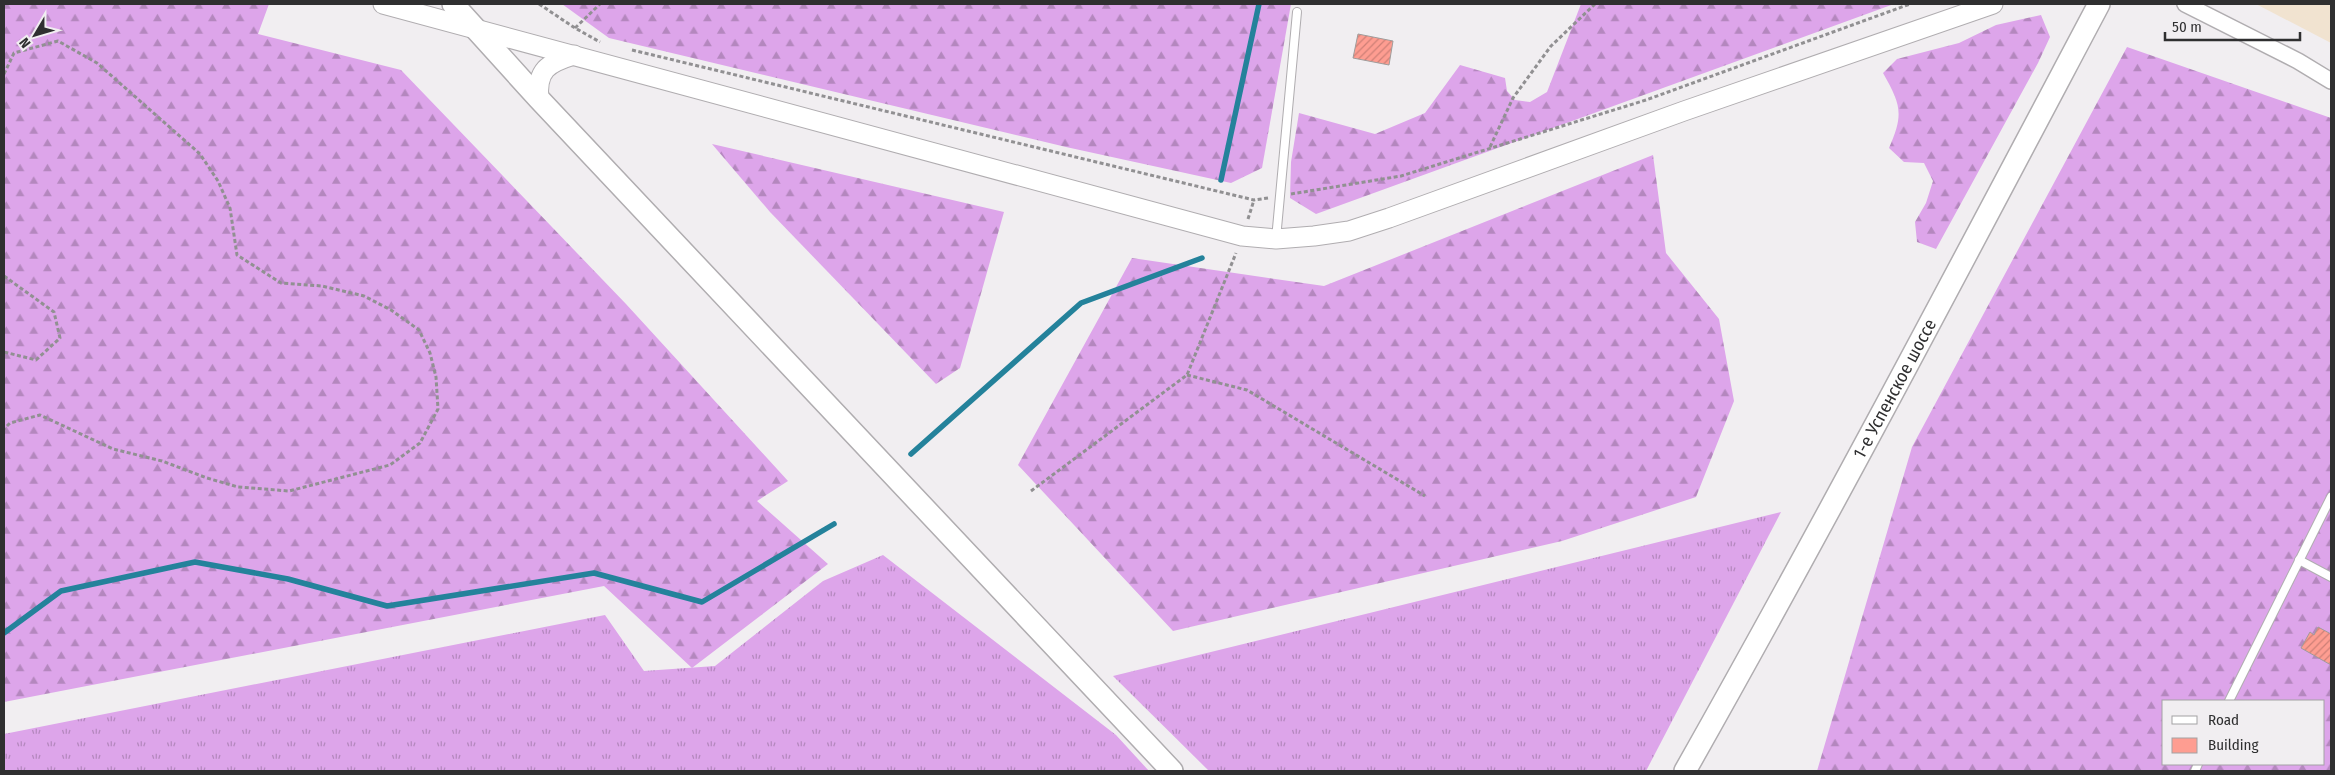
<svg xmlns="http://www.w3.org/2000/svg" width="2335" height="775" viewBox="0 0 2335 775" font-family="'Fira Sans Condensed',sans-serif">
<defs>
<pattern id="grass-tufts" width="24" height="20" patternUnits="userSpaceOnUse" patternTransform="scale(1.25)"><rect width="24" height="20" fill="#dda5ea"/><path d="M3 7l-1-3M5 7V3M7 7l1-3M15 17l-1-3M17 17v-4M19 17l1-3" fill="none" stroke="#b487be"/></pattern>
<pattern id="forest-firs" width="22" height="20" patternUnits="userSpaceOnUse" patternTransform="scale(1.25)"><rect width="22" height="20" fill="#dda5ea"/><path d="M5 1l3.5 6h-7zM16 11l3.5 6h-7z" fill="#b487be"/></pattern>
<pattern id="building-hatch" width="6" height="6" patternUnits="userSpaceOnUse" patternTransform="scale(1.25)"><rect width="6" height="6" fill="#fe9d91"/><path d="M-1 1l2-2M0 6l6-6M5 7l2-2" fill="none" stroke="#ce8077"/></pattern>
</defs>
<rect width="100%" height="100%" fill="#f1eef1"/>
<path fill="#f1e3d0" d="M2256,4h75v39z"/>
<g fill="url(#grass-tufts)">
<path d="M1781,512l-135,259h-437l-96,-95z"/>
<path d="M883,555l233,180 33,36h-1145v-37l601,-119 39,56 71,-5 108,-85z"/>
</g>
<g fill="url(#forest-firs)" fill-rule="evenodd">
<path d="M4,4h265l-11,30 143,36 225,234 162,177 -31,20 71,63 -136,104 -88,-82 -600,116z"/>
<path d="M562,4h729l-29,164 -31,15 -165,-36 -457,-109z"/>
<path d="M1581,4h313l-578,210 -26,-16 1,-36 8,-49 76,21 50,-21 35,-48 45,13 2,13 8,9 15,2 17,-10z"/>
<path d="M2041,15l9,22 -12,26 -102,186 -19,-7 -2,-20 11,-19 7,-22 -9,-18 -20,-1 -15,-14c15,-34 12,-43 -6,-75l14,-14 62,-16 37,-18z"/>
<path d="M2127,47l204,71v653h-514l95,-324zM2164,701h160v63h-160z"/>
<path d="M712,144l292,68 -44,156 -24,16 -166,-172z"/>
<path d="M1653,155l13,98 53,66 15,82 -38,96 -134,44 -389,90 -155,-166 114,-207 192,28z"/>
</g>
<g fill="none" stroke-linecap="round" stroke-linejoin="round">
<g stroke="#24829b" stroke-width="5.5">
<path d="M1221,180l38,-176"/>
<path d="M911,454l170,-151 121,-45"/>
<path d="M4,633l57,-42 134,-29 93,17 99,27 207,-33 108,29 132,-78"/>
</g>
</g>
<g fill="url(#building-hatch)" stroke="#9f9c9b">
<path d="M1358,34l35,7 -4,24 -36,-7z"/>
<path d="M2318,627l13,7v31l-30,-17 9,-16 4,3z"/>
</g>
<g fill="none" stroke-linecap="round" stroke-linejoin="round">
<defs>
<g id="service">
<path d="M1276,239l21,-227"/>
<path d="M2299,560l32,17"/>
<path d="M2229,701l102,-204"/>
<path d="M2195,771l3,-7"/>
</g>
<path id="minor" d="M2185,4l113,57 33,20"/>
<g id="tertiary">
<path d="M383,4l859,232 34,3 38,-3 35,-5 40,-13 295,-107 309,-107"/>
<path d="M539,99c-3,-29 9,-36 35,-44"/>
</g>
<g id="secondary">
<path d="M453,4l86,95 633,672"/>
<path id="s1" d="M1685,771c143,-253 278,-510 414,-767"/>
</g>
</defs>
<use href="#service" stroke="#b0adb0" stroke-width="10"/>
<use href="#minor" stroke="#b0adb0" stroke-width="18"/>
<use href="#tertiary" stroke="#b0adb0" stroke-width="21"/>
<use href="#secondary" stroke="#b0adb0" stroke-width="24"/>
<g stroke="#919092" stroke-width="3" stroke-dasharray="4 2.5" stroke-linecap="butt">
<path d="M539,4l36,24 25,14"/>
<path d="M575,28l25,-24"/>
<path d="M632,50l622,150 14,-2"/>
<path d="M4,74l10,-21 44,-12 39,22 103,91 18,27 12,27 7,47 44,28 41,3 42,10 27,14 28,20 11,23 6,24 2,32 -18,34 -30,22 -101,26 -51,-4 -31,-9 -45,-17 -49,-12 -73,-34 -30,8 -6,6"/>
<path d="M1490,147l23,-49 38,-52 44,-42"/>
<path d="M1291,194l110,-18 245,-76 264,-96"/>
<path d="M1248,219l6,-19"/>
<path d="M4,276l50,36 6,26 -24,22 -32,-8"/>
<path d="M1187,375l60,15 178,106"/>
<path d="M1031,491l156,-116 49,-122"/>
</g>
<use href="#service" stroke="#fff" stroke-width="8"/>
<use href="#minor" stroke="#fff" stroke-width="15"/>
<use href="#tertiary" stroke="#fff" stroke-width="19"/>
<use href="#secondary" stroke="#fff" stroke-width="21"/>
</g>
<g text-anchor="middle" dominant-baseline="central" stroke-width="5" stroke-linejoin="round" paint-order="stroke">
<g font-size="18" fill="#2f2f30" stroke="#f1eef1">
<text stroke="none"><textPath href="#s1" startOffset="436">1-е Успенское шоссе</textPath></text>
</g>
</g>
<rect width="2335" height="775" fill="none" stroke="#2f2f30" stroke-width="10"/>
<rect x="2162" y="700" width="162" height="65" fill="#f1eef1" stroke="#a3a2a4"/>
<rect x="2172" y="716" width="25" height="8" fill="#ffffff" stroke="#a3a2a4"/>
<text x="2208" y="725" font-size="15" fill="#2f2f30">Road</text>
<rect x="2172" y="738" width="25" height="15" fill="#fe9d91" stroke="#a3a2a4"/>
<text x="2208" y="750" font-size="15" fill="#2f2f30">Building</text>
<g transform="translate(35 35) rotate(232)" stroke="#f1eef1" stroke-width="4" paint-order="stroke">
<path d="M0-4L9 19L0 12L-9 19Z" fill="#2f2f30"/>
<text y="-8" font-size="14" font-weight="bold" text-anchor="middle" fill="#2f2f30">N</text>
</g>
<path d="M2165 32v8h135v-8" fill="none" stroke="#2f2f30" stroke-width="2.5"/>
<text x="2172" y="32" font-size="15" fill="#2f2f30" stroke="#f1eef1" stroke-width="4" paint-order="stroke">50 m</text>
</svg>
